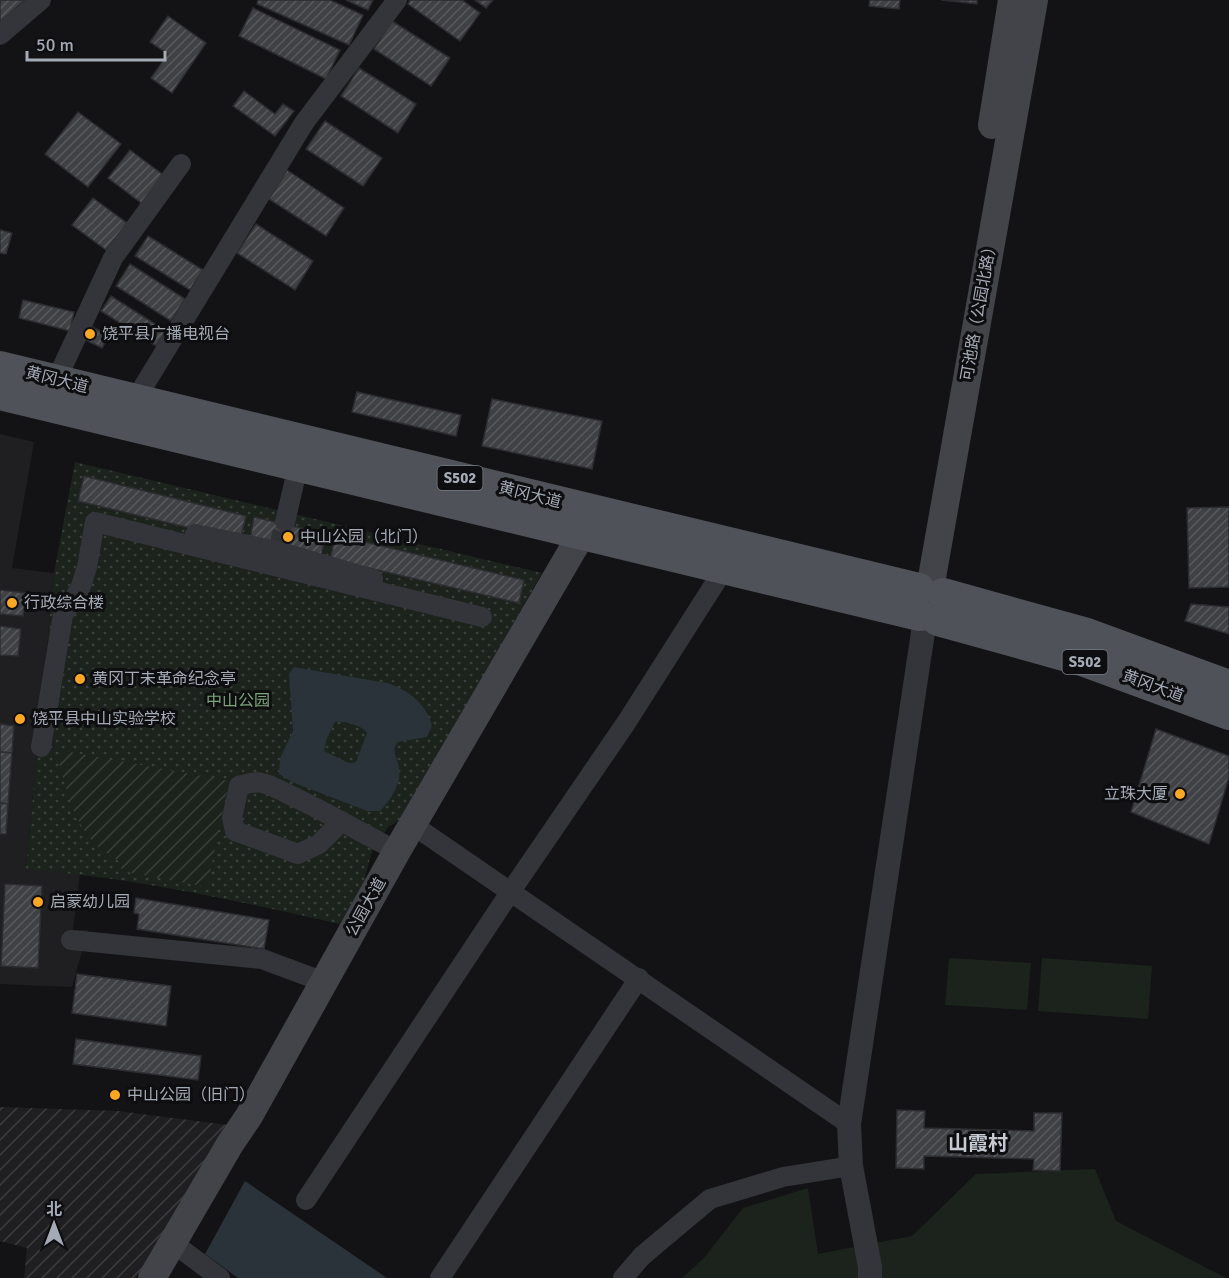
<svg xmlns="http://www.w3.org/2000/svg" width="1229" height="1278" viewBox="0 0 1229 1278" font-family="Signika,'Noto Sans SC',sans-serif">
<defs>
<pattern id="industrial-furrows" width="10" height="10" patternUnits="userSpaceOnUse" patternTransform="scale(1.5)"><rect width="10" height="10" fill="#1f1f22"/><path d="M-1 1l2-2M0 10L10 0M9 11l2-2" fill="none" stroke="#3d3d40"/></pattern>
<pattern id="park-dots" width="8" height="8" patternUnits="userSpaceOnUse" patternTransform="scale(1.5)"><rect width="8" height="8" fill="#1b231c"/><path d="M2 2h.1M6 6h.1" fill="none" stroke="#39403b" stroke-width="1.8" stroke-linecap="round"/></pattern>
<pattern id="garden-furrows" width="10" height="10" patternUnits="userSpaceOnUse" patternTransform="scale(1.5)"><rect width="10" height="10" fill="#1b231c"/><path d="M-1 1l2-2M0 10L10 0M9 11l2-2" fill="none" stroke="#39403b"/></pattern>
<pattern id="building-hatch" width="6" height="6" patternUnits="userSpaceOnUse" patternTransform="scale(1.5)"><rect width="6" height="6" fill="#3f4145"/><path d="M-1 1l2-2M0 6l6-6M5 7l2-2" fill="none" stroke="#585a5e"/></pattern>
</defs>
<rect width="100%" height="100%" fill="#131315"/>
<path fill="#1f1f22" d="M0,434l34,8 -22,126 42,5 -28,295 54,5 -7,57h15l-16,57 -72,-3z"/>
<path fill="url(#industrial-furrows)" d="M0,1107l118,4 110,14 -92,153h-112l3,-30 -27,-7z"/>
<g fill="#1b231c">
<path d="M949,958l82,5 -4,47 -82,-5z"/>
<path d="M1042,958l110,8 -4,53 -110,-8z"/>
<path d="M1095,1169l21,52 110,57h-544l21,-19 40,-51 65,-20 10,66 94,-18 64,-62z"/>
</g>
<path fill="url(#park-dots)" d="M75,462l467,111 -138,244 -16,10 -17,27 -10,39 -17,32c-105,-24 -211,-47 -318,-56l28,-296z"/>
<path fill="url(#garden-furrows)" d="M65,751l164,30 -22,106 -85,-16 -2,-9c-8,-6 -19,-12 -26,-19 -20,-22 -28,-53 -35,-81z"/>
<g fill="#293339" fill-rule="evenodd">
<path d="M294,667l93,16c21,6 39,21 45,42l-5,12 -29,5c-8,10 0,15 1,26 3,15 -9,33 -19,43h-13l-75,-29 -13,-8 1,-16 13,-27 -4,-57zM335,722c10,-1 26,3 32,11l-11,29 -7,1 -25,-12 3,-13z"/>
<path d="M245,1181l142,97h-149l-33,-24z"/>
</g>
<g fill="url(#building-hatch)" stroke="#2d2d31" stroke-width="1.5">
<path d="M0,0h25l-25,22z"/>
<path d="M258,0h72l33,15 -14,30 -92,-41z"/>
<path d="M346,0h27l-5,10z"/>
<path d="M410,0h52l18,13 -20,28 -52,-37z"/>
<path d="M475,0h18l-7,8z"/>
<path d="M870,0h30l-1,9 -30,-3z"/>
<path d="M941,0h36v4z"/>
<path d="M253,8l87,42 -14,29 -87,-43z"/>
<path d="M168,16l38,27 -34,50 -21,-15 17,-24 -18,-12z"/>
<path d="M392,21l58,37 -19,28 -57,-37z"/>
<path d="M359,68l57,36 -18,29 -57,-37z"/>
<path d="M244,91l31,23 8,-10 11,7 -19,25 -42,-30z"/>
<path d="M78,112l43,32 -33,43 -43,-33z"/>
<path d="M325,121l57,37 -19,28 -57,-37z"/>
<path d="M130,150l36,27 -22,28 -36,-27z"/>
<path d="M287,170l57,38 -18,28 -57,-37z"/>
<path d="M93,198l34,25 -21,27 -34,-25z"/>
<path d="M256,224l57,37 -18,29 -58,-37z"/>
<path d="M0,230l12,3 -6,21 -6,-1z"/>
<path d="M148,236l55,34 -13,20 -55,-34z"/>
<path d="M130,264l55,35 -14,22 -55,-35z"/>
<path d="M111,296l55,35 -10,15 -55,-35z"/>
<path d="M23,300l51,12 -4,19 -51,-13z"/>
<path d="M78,320l31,15 -7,13 -31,-15z"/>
<path d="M357,392l104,23 -5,21 -104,-24z"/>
<path d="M492,399l110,22 -10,48 -110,-23z"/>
<path d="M84,476l162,40 -6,24 -162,-39z"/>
<path d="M1229,507v80l-40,1 -2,-80z"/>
<path d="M254,517l72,17 -5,22 -71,-17z"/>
<path d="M336,535l188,45 -5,23 -189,-44z"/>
<path d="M0,590l26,3 -3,23 -23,-2z"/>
<path d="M1191,604l38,3v27l-44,-13z"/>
<path d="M0,626l21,3 -3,27 -18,-1z"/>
<path d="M0,724l14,2 -2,27 -12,-1z"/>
<path d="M1156,729l73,27v21l-20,67 -78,-32z"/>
<path d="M0,752l12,1 -4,51 -8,-1z"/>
<path d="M0,803l8,1 -2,30h-6z"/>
<path d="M5,884l37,2 -4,82 -37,-2z"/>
<path d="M136,898l133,22 -5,29 -127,-20 2,-15 -5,-1z"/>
<path d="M77,974l94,12 -5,40 -94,-13z"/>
<path d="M76,1039l125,17 -3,24 -125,-16z"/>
<path d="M897,1110l28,1 -1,17 110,3v-18h28l-2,58 -27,-1 1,-11 -110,-3v13l-28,-1z"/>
</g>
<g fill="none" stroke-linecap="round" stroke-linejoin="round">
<path stroke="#303135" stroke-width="20" stroke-dasharray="20 10" stroke-linecap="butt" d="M278,551l7,-29"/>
<g stroke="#34353a" stroke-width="20">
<path d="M0,35l41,-35"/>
<path d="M54,385l59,-127 68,-94"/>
<path d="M134,402l170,-279 93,-123"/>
<path d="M285,522l14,-60"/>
<path d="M195,534l83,17 95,28"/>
<path d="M41,747l22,-132 17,-26 7,-22 8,-45 387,95"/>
<path d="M342,821l-23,23 -21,10 -63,-23 -3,-13 7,-32c7,-2 16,-5 23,-3 10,2 21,9 30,13 36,17 70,37 105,55"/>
<path d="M413,825l436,299"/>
<path d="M71,940l191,19 62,23"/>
<path d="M306,1200l205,-309 115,-168 98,-154"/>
<path d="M173,1243l47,35"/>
<path d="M440,1278l199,-300"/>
<path d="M623,1278l19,-22 68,-57 73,-22 68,-11"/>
</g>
<path stroke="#34353a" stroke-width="24" d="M870,1278v-11l-19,-101 -2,-42 76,-505"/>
<g stroke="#42444a" stroke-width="28">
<path d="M992,125l20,-125"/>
<path d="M925,617l109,-617"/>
<path d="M152,1278l78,-134 19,-28 148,-265 183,-314"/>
</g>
<g stroke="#505259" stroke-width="32">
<path d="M0,367l919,222"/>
<path d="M0,394l919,221"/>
<path d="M943,594l144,40 142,52"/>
<path d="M938,620l144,40 147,54"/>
</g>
</g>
<g fill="#fca825" stroke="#0e0e10" stroke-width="2">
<circle cx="90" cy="334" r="6"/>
<circle cx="288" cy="537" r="6"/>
<circle cx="12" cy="603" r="6"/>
<circle cx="80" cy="679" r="6"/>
<circle cx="20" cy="719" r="6"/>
<circle cx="1180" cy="794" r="6"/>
<circle cx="38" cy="902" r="6"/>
<circle cx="115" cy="1095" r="6"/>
</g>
<g text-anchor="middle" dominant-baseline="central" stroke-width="6" stroke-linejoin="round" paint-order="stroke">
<g fill="#0e0e10" stroke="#777c84" stroke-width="1.5">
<rect x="437.5" y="466" width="45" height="24" rx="4.5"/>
<rect x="1062.5" y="650" width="45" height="24" rx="4.5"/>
</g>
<g font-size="15" font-weight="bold" fill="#a4abb6">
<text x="460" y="478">S502</text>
<text x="1085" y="662">S502</text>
</g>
<g font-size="16" fill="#a4abb6" stroke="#0e0e10">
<text transform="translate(979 310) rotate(-80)">可池路（公园北路）</text>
<text transform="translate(57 380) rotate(14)">黄冈大道</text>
<text transform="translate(530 495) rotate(14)">黄冈大道</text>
<text transform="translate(1153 686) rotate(20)">黄冈大道</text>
<text transform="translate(366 907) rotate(-61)">公园大道</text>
</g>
<g font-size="16" fill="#a4abb6" stroke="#0e0e10" text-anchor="start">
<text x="102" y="334">饶平县广播电视台</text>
<text x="300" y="537">中山公园（北门）</text>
<text x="24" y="603">行政综合楼</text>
<text x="92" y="679">黄冈丁未革命纪念亭</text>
<text x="32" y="719">饶平县中山实验学校</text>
<text x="1168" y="794" text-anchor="end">立珠大厦</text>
<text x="50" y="902">启蒙幼儿园</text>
<text x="127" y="1095">中山公园（旧门）</text>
</g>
<g font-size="16" fill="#7aa37a" stroke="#0e0e10">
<text x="238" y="701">中山公园</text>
</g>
<g font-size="20" font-weight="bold" fill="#c5c9d2" stroke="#0e0e10">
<text x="978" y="1143">山霞村</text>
</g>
</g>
<g transform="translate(54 1224)" stroke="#0e0e10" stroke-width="4.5" paint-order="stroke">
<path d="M0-4.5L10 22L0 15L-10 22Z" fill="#a4abb6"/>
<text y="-9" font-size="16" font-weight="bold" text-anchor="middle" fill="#a4abb6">北</text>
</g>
<path d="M27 51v9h138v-9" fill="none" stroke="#a4abb6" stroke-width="3"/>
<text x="36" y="51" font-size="18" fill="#a4abb6" stroke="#0e0e10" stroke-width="4.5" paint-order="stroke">50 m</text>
</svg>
